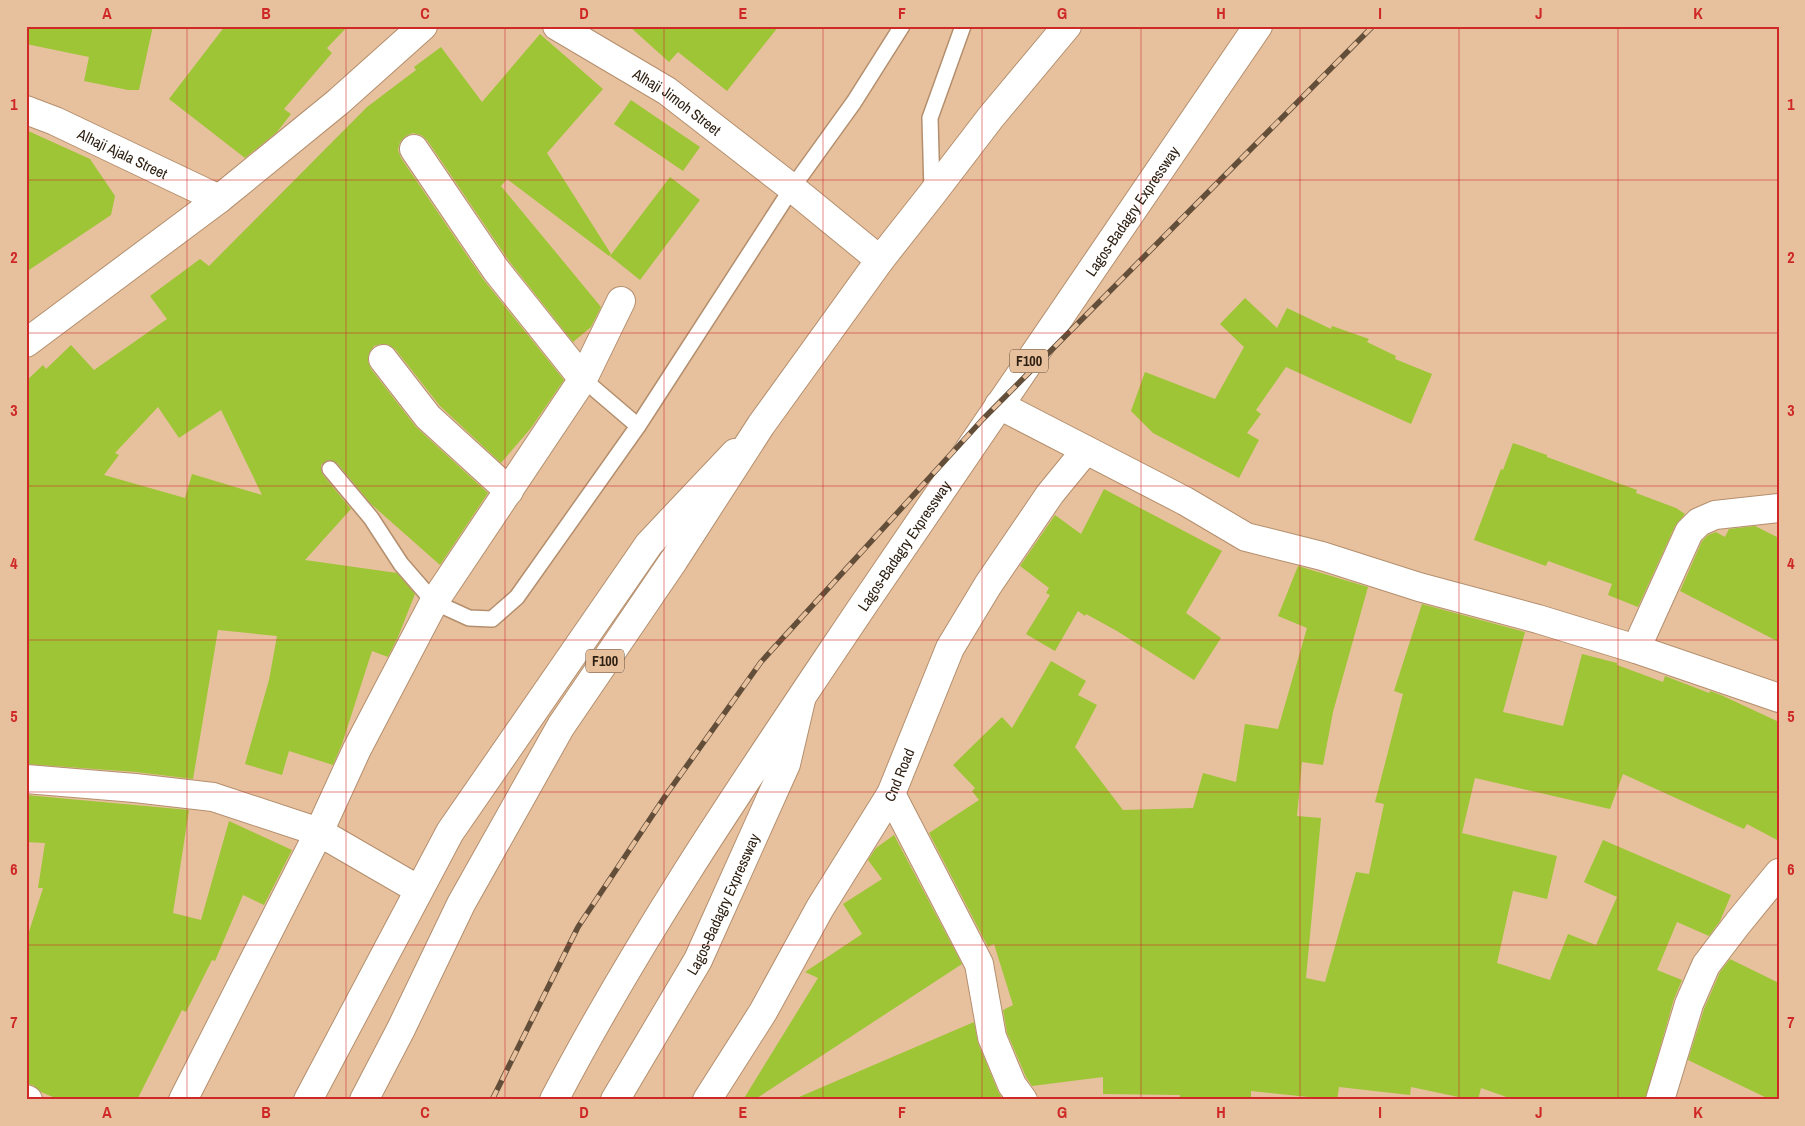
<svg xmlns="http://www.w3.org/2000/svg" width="1805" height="1126" viewBox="0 0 1805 1126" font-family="'Archivo Narrow',sans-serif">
<rect width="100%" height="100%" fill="#e7c09d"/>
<g fill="#9dc536" fill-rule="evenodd">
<path d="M26,26h127l-14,64h-11l-44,-9 5,-24 -63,-13z"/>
<path d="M225,26h123l-21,22 5,5 -48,56 7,5 -14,18 -32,26 -76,-59z"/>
<path d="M629,26h150l-52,65 -49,-39 -9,10z"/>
<path d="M540,34l63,55 -56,64 64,101 -2,2 -102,-77 -6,7 100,121 -10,20 -18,15 -64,-81 -82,-121 -6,-5 -8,-2 -7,3 -6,6 -2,8 3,8 82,121 81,101 -33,48 -30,35 -61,-57 -45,-57 -6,-4 -8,-1 -7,2 -5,7 -1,8 3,8 45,58 72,66 -48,72 -69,-61 -34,-41 -9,-3 -7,5v5l2,5 28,34 -46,51 92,13 18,21 -17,43 -10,20 -16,-6 -30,93 -9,21 -44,-14 -7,24 -37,-11 24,-84 8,-44 -59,-6 -25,149 -57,-7 -110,-8v-383l17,-16 3,4 25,-24 23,25 73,-51 -17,-23 50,-37 9,7 158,-159 49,-37 -2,-3 27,-20 41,55zM158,407l21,31 42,-28 41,85 -70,-21 -7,24 -81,-23 15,-20 -4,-2z"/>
<path d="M631,100l69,47 -17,24 -69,-47z"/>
<path d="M26,130l64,29 25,37 -4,19 -85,57z"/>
<path d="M670,177l30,23 -60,80 -30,-24z"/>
<path d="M1245,298l32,30 10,-20 44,21 1,-3 37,13 -2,3 29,14 -1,3 37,15 -21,50 -125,-57 -30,43 5,4 -14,19 12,7 -20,38 -86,-45 -22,-22 14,-39 70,27 29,-52 -24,-23z"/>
<path d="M1513,443l34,12v2l90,33 -1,3 40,15 9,6 -10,12 -37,81 -30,-12 4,-11 -64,-23 -2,5 -72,-26 27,-71 2,1z"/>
<path d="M1104,489l118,62 -36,62 35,25 -27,42 -77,-49 -31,-17 -1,2 -7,-5 -23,40 -29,-17 24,-39 -4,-2 3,-5 -29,-22 35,-51 26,19z"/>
<path d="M1755,526l24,12v104l-99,-51 22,-50 6,-6 8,-3 9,5 4,-8z"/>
<path d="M1298,566l70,21 -35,125 -10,53 -21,-3 -5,54 24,2 -15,160 19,4 31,-110 13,2 15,-70 -9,-2 28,-108 -9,-3 28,-87 103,28 -22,80 60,14 19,-72 35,9v2l46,17 2,-6 44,17 1,-2 11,4 58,27v119l-32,-17 -3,5 -121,-55 -13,35 -135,-31 -13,55 95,23 -10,43 -34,-8 -16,72 53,17 18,-46 28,11 21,-48 -33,-15 19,-42 128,55 -11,26 -11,15 -32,-14 -20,48 25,10 -8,19 -29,101h-130l-34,-12 -3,12h-5l-62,-13 -1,8 -71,-8 -2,13 -86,-9v9h-72l1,-5 -77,-1v-17l-71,9 -6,-9 -19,-44 -4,-23 10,-5 -19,-61 -6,3 -59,-114 50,-33 -7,-9 3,-3 -22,-23 49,-48 10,11 39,-67 35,20 -8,14 19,10 -22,42 48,63 70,-2 10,-35 33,9 9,-58 33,5 29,-101 -29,-12z"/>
<path d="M26,795l163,15 -16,103 28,7 28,-99 63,29 -28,55 -21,-10 -28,66 -3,-1 -26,52 -4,-2 -45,90h-77l-19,-8 -8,-7 -7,-1v-143l17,-53h-5l7,-45 -19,-1z"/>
<path d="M894,835l68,129 -208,136h-11l75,-122 -13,-6 57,-38 -19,-30 39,-25 -14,-19 8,-12z"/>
<path d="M1730,959l49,24v117h-8l-83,-40 16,-51 16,-37z"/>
<path d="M974,1022l4,21 20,48 5,9h-211z"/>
</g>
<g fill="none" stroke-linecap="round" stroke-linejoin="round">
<defs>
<g id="lane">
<path d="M932,191l-2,-73 33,-92"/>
<path d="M583,379l55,47"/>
<path d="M330,469l41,49 30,46 33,38 35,16 23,1 25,-22 121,-171 154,-238 62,-86 48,-76"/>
</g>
<g id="street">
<path id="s1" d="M557,26l110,65 125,97 88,72"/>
<path id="s2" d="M26,110l29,11 164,78"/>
<path d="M414,149l82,121 87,109"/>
<path d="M26,343l193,-144 119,-97 85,-76"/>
<path d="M383,359l45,58 81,74"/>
<path d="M999,405l186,96 61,36 76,19 97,31 119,32 98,30 143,49"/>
<path d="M1636,649l53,-117 10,-10 16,-7 64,-7"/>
<path d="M26,779l109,9 78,9 106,35 100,58"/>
<path d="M891,794l88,170 13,73 20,48 11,15"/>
<path d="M26,1099l2,1"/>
<path d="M183,1100l136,-268 38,-83 77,-147 149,-223 38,-78"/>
<path id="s3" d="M707,1100l56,-88 57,-104 71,-114 59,-146 38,-63 62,-91 36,-44"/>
<path d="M1660,1100l29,-96 17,-39 32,-42 41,-50"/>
</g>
<g id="primary">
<path d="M308,1100l142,-268 199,-288 86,-91"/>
<path id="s4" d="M615,1100l83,-140 88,-196 15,-64"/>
</g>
<g id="highway">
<path d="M364,1100l37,-71 60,-125 100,-178 113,-166 87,-135 119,-165 52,-66 59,-77 76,-91"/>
<path id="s5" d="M554,1100c90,-172 200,-332 308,-493 131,-194 264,-387 396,-581"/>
</g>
</defs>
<use href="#lane" stroke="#b48f6e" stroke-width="18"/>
<use href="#street" stroke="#b48f6e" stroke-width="30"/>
<use href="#primary" stroke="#b48f6e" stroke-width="30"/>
<use href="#highway" stroke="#b48f6e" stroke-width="30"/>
<use href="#lane" stroke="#fff" stroke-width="15"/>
<use href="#street" stroke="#fff" stroke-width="28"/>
<use href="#primary" stroke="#fff" stroke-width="28"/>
<use href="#highway" stroke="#fff" stroke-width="28"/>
<defs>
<path id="rail" d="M492,1100l86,-173 88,-132 95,-133 222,-243 390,-393"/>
</defs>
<use href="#rail" stroke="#634e39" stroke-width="5.5"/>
<use href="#rail" stroke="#e7c09d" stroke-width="4" stroke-dasharray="11" stroke-linecap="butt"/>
</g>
<path fill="none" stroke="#ce2827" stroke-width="1" stroke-opacity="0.55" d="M187,26v1074M346,26v1074M505,26v1074M664,26v1074M823,26v1074M982,26v1074M1141,26v1074M1300,26v1074M1459,26v1074M1618,26v1074M26,180h1753M26,333h1753M26,486h1753M26,640h1753M26,792h1753M26,945h1753"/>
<g text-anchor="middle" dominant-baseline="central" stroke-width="4" stroke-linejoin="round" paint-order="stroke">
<g fill="#e7c09d" stroke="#644f3a" stroke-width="1">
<rect x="1010" y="349.5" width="38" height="23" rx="4"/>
<rect x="586" y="649.5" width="38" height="23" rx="4"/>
</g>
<g font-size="14" font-weight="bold" fill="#2c1e10">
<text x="1029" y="361">F100</text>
<text x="605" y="661">F100</text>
</g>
<g font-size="15" fill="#2c1e10" stroke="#e7c09d">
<text stroke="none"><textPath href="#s1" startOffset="142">Alhaji Jimoh Street</textPath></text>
<text stroke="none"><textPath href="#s2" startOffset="106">Alhaji Ajala Street</textPath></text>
<text stroke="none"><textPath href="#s5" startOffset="1061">Lagos-Badagry Expressway</textPath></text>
<text stroke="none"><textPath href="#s5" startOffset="656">Lagos-Badagry Expressway</textPath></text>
<text stroke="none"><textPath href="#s3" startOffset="378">Cnd Road</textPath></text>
<text stroke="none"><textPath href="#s4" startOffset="224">Lagos-Badagry Expressway</textPath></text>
</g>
</g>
<rect width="1805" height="1126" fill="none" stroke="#e7c09d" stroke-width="55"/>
<rect x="28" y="28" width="1750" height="1070" fill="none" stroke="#ce2827" stroke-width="2"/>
<g font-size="16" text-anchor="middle" font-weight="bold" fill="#ce2827">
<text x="107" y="19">A</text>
<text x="266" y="19">B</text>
<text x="425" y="19">C</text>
<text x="584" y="19">D</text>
<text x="743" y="19">E</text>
<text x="902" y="19">F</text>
<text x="1062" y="19">G</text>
<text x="1221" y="19">H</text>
<text x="1380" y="19">I</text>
<text x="1539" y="19">J</text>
<text x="1698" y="19">K</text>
<text x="14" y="110">1</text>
<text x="1791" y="110">1</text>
<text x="14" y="263">2</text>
<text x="1791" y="263">2</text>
<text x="14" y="416">3</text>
<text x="1791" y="416">3</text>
<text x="14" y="569">4</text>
<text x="1791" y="569">4</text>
<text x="14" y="722">5</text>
<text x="1791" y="722">5</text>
<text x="14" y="875">6</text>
<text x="1791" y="875">6</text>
<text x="14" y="1028">7</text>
<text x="1791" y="1028">7</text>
<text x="107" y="1118">A</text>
<text x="266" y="1118">B</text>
<text x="425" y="1118">C</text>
<text x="584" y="1118">D</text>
<text x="743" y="1118">E</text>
<text x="902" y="1118">F</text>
<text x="1062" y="1118">G</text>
<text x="1221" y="1118">H</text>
<text x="1380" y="1118">I</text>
<text x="1539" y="1118">J</text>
<text x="1698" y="1118">K</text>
</g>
</svg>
